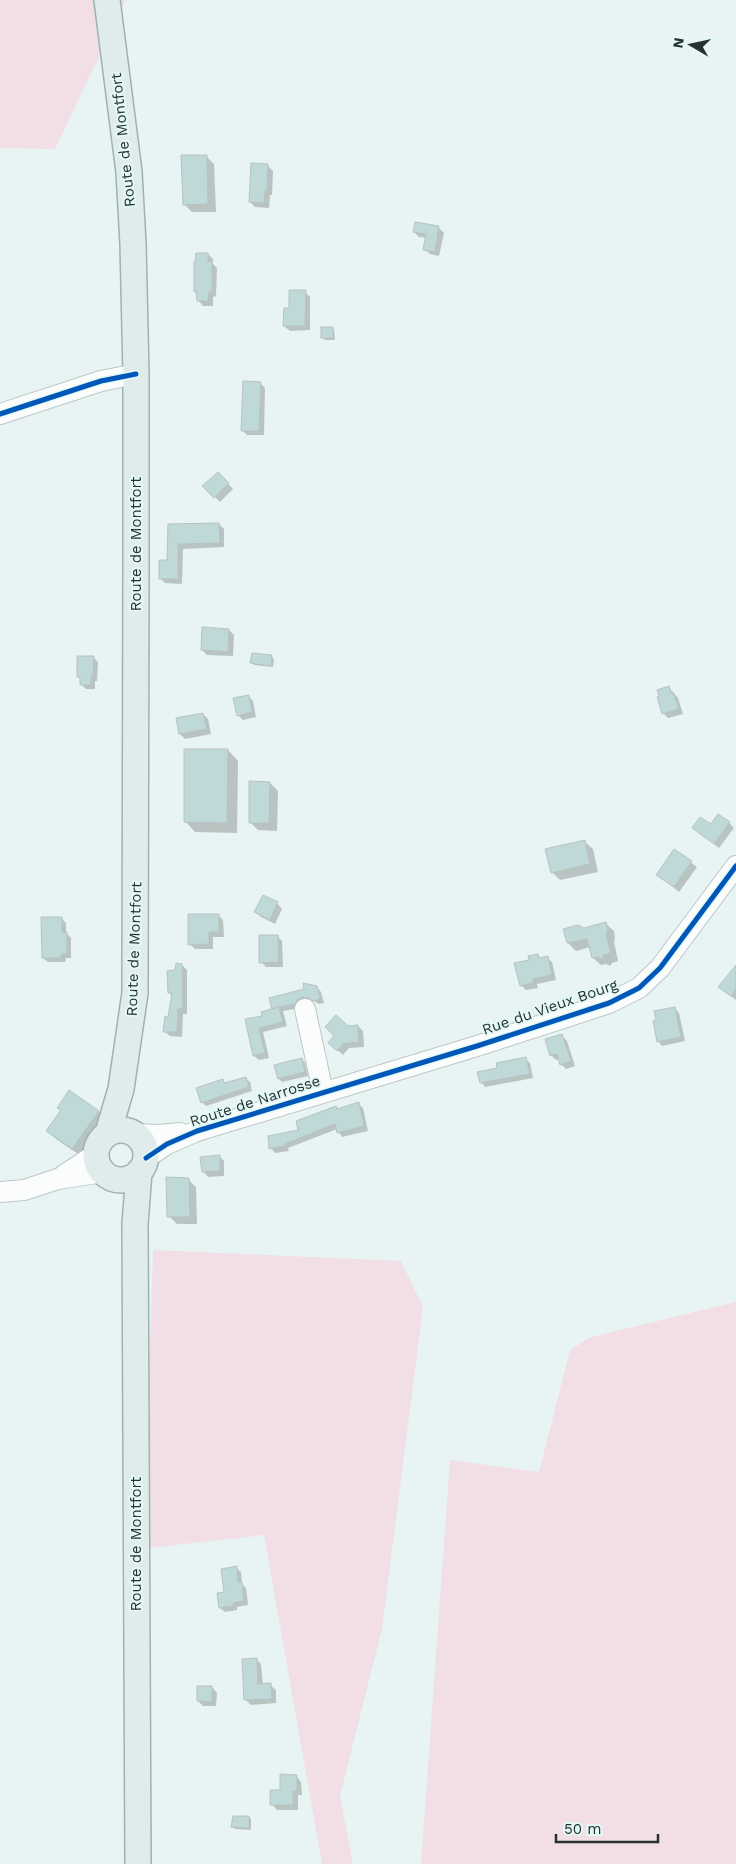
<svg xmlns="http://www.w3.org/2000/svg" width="736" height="1864" viewBox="0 0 736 1864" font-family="'Work Sans',sans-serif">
<rect width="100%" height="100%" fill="#e7f4f3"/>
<g fill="#f2dee5">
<path d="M0,0h126l-71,149 -55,-1z"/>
<path d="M153,1250l248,11 22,46 -41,322 -42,167 13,68h-31l-58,-329 -116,13 -4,-4z"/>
<path d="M736,1302v562h-315l29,-404 89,12 31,-122 21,-13z"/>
</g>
<g fill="#0003">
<path d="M206,156l8,8 2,48h-24l-8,-8z"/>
<path d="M268,166l5,5 -1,24h-2l-1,13 -14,-1 -5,-5z"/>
<path d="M438,227l6,6 -5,23 -9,-2 -5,-5 2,-11 -8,-1 -5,-5z"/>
<path d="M208,254l5,5v5l4,4 -1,28 -3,1v9h-10l-5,-6v-7l-2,-2 -1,-28z"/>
<path d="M305,292l5,5v33l-20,1 -6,-5z"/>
<path d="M332,328l2,2 1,10h-10l-2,-3z"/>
<path d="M260,383l5,5 -1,47h-17l-5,-5z"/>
<path d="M218,473l15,16 -13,13 -16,-16z"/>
<path d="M219,524l5,5v18l-41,2 -1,35 -17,-1 -5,-5 8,-17 1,-36z"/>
<path d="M229,630l5,5 -1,21 -26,-1 -5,-5z"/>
<path d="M93,657l5,5 -1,19h-2v8h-9l-5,-5 1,-4 -4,-4z"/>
<path d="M271,657l3,2 -1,8 -19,-2 -2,-2z"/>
<path d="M669,688l9,10 5,16 -15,4 -5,-5z"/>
<path d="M248,696l5,5 3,16 -13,3 -5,-5z"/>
<path d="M203,714l5,5 3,15 -26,5 -5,-5z"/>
<path d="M228,750l10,11 -1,72 -42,-1 -10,-11z"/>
<path d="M270,783l8,8 -1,40 -19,-1 -8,-8z"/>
<path d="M729,823l5,5 -15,20 -25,-20z"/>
<path d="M585,842l8,7 5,23 -38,8 -8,-8z"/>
<path d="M674,850l23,17 -18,25 -21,-17z"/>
<path d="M277,903l5,6 -7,15 -14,-7 -5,-5z"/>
<path d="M218,915l5,5 1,17h-11v12h-18l-5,-5z"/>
<path d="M61,918l5,5v10l5,5v20h-5l-1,4h-17l-5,-4z"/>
<path d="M606,924l8,7 1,7 -1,4 4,19 -6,2 -2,3 -4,-2 -5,1 -8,-7 -3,-11 -14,4 -8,-8z"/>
<path d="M277,936l5,5 1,26h-17l-5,-5z"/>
<path d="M538,955l3,4 6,-1 5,4 4,18 -19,4 1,4 -12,2 -5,-5z"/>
<path d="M182,965l5,5v44h-4l-1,23 -12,-1 -6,-5 5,-13 3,-22 -3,-4 7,-21z"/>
<path d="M736,967v33l-12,-9z"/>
<path d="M317,987l4,5 3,11 -5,1 -5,-3h-6l-9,7 -16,3 4,15 -24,6 6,26 -10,2 -5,-4 -8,-36 17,-3 11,-7 -4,-11z"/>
<path d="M674,1008l5,5 6,28 -23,5 -4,-5z"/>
<path d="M358,1026l5,5 1,16 -15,1 -6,7 -13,-12 5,-8 13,-8z"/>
<path d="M562,1036l5,5 8,25 -9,3 -5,-5 -1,-5 -4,1 -5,-5z"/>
<path d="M302,1059l3,4 3,13 -26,6 -3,-3z"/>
<path d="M525,1059l5,4 3,15 -48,9 -4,-5z"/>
<path d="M246,1079l4,3 2,9 -46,15 -4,-4 21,-21 3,3z"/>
<path d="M69,1092l30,20 7,8 -25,36 -25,-17 -8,-8 14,-20z"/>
<path d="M358,1104l5,4 5,23 -26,6 -5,-8 -49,19 1,3 -14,2 -4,-5 65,-41 2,3z"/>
<path d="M219,1156l5,5v15l-16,1 -5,-6z"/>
<path d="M188,1179l8,8 1,37h-20l-8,-8z"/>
<path d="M236,1568l5,4 1,12 4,4 2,17 -11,2v3l-12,2 -5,-4z"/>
<path d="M256,1659l5,5 2,21h7l6,5v13l-25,2 -5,-5z"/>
<path d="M212,1687l5,6 -1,13h-13l-5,-5z"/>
<path d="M296,1776l5,6 1,13h-4v15h-21l-5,-6 9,-12z"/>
<path d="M249,1817l2,2v11l-16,-1 -2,-2z"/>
</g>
<g fill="#bed9d8" stroke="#b8c2c1">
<path d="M181,155h26l1,49 -25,1z"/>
<path d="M251,163l17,1 -1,27h-2l-1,12 -15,-1z"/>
<path d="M415,222l24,4 -4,26 -12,-2 3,-16 -13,-2z"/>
<path d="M196,253h12v8l4,1v29l-3,1 -1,9h-11l-1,-10 -2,1v-30h1z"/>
<path d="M289,290h17l-1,36h-22l1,-18h5z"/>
<rect x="321" y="327" width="12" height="11"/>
<path d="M243,381l18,1 -2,49h-18z"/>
<path d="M218,472l11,11 -15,15 -12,-12z"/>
<path d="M219,523l1,20 -42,1v35h-19v-19h8l1,-36z"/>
<path d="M202,627l27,2 -1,23 -27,-2z"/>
<path d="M252,653l20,2 -1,11 -21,-3z"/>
<path d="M77,656h17l-1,20 -2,1v8h-11v-8h-3z"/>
<path d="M669,686l2,7 2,-1 6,17 -17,5 -5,-17 2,-1 -2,-6z"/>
<path d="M249,695l3,17 -15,4 -4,-18z"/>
<path d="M203,713l4,16 -28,5 -3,-16z"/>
<path d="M184,749h44l-1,74 -43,-1z"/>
<path d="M249,781l21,1 -1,41h-20z"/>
<path d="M718,814l12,8 -16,22 -22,-16 8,-11 11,7z"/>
<path d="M585,840l5,24 -39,9 -6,-24z"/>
<path d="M674,849l18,12 -18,26 -18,-12z"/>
<path d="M263,895l15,7 -8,18 -16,-8z"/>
<path d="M188,914h31v18h-10v12l-21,1z"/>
<path d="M41,917h21v15h5v22h-5l-1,4h-19z"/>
<path d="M606,922l2,7 -2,5 5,19 -7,2 -2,4 -4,-2 -6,1 -5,-19 -20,4 -4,-14 15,-4 6,3z"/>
<path d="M259,935h19l1,27 -20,1z"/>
<path d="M538,954l1,4 9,-2 4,19 -19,4v4l-13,3 -6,-23 15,-3 -1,-4z"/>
<path d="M176,963l6,1 1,45h-5l-1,23h-14l2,-16 3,1 4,-24h-4l-1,-22 8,-1z"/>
<path d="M736,965v24l-5,7 -13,-9z"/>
<path d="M303,983l14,3 3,13 -7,2 -5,-3 -5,-1 -6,3 -2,4 -16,3 4,15 -24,6 6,25 -12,3 -8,-37 17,-3 -1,-4 17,-5 -6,2 -3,-11 35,-9z"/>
<path d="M675,1007l6,30 -24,5 -4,-21 3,-1 -2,-9z"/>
<path d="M336,1015l12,11 10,-1 1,17 -16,2 -6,7 -9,-8 6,-7 -9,-9z"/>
<path d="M562,1034l9,27 -11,4 -3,-11 -7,2 -5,-17z"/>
<path d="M526,1057l4,17 -50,9 -3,-11 20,-4 -1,-5z"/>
<path d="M302,1058l3,14 -27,7 -4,-14z"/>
<path d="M246,1077l3,10 -48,16 -5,-15 27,-9 1,4z"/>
<path d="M69,1090l30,21 -27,38 -26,-18 15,-21 -4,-2z"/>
<path d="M359,1102l5,24 -27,7 -2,-9 -50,20v2l-16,3 -1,-13 30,-6 -2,-9 40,-15 1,3z"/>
<path d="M220,1155v16l-18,1 -2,-15z"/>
<path d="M166,1177l23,1 1,39h-23z"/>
<path d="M237,1566l1,16h4l2,19 -11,2v3l-14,2 -2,-15 7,-1 -3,-23z"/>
<path d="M257,1658l1,26 13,-1 1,16 -28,1 -2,-41z"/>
<path d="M197,1686h15v16l-15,-1z"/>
<path d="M280,1774l17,1v16h-4v14h-23v-15h10z"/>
<path d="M233,1816h16v12l-18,-1z"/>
</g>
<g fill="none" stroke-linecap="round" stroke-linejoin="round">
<defs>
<g id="minor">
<path d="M0,414l101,-33 35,-7"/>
<path d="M305,1009l18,83"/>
<path d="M136,1134l23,1 21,-2"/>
<path d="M146,1158l21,-14 30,-13 280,-85 132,-43 30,-15 21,-20 76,-102"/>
<path d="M64,1175l32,-21"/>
<path d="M0,1192l24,-2 34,-11 45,-7"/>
</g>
<g id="major">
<path d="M107,0l22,172 4,72 3,130v192l-1,427 -14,96 -13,44"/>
<circle cx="121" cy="1155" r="25"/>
<path d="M138,1864l-3,-640 4,-52"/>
</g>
</defs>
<use href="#minor" stroke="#bdc7c6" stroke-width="22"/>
<use href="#major" stroke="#9bb3b2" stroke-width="28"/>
<use href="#minor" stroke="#fbfdfd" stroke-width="20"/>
<use href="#major" stroke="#dfeceb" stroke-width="25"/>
<defs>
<g id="cycleway">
<path d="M0,414l101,-33 35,-7"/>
<path d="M146,1158l21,-14 30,-13 280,-85 132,-43 30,-15 21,-20 76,-102"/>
</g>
</defs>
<use href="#cycleway" stroke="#e2f9f7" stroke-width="8"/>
<use href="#cycleway" stroke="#0057b8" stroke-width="5"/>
</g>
<g text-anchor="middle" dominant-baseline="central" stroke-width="4" stroke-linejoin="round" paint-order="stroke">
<g font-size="15" fill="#283130" stroke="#e2f9f7">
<text transform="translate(123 140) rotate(-96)">Route de Montfort</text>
<text transform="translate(136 544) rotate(-90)">Route de Montfort</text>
<text transform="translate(134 949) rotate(-88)">Route de Montfort</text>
<text transform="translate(550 1007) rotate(-19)">Rue du Vieux Bourg</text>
<text transform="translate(255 1101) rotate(-18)">Route de Narrosse</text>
<text transform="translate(136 1544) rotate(-90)">Route de Montfort</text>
</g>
</g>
<g transform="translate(691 45) rotate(279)" stroke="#e2f9f7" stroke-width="4" paint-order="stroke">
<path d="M0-4L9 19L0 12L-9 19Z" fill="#283130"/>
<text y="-8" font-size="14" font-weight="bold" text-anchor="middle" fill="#283130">N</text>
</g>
<path d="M556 1834v8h102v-8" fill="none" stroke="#283130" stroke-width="2.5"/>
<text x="564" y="1834" font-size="15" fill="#283130" stroke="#e2f9f7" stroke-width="4" paint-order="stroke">50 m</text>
</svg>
